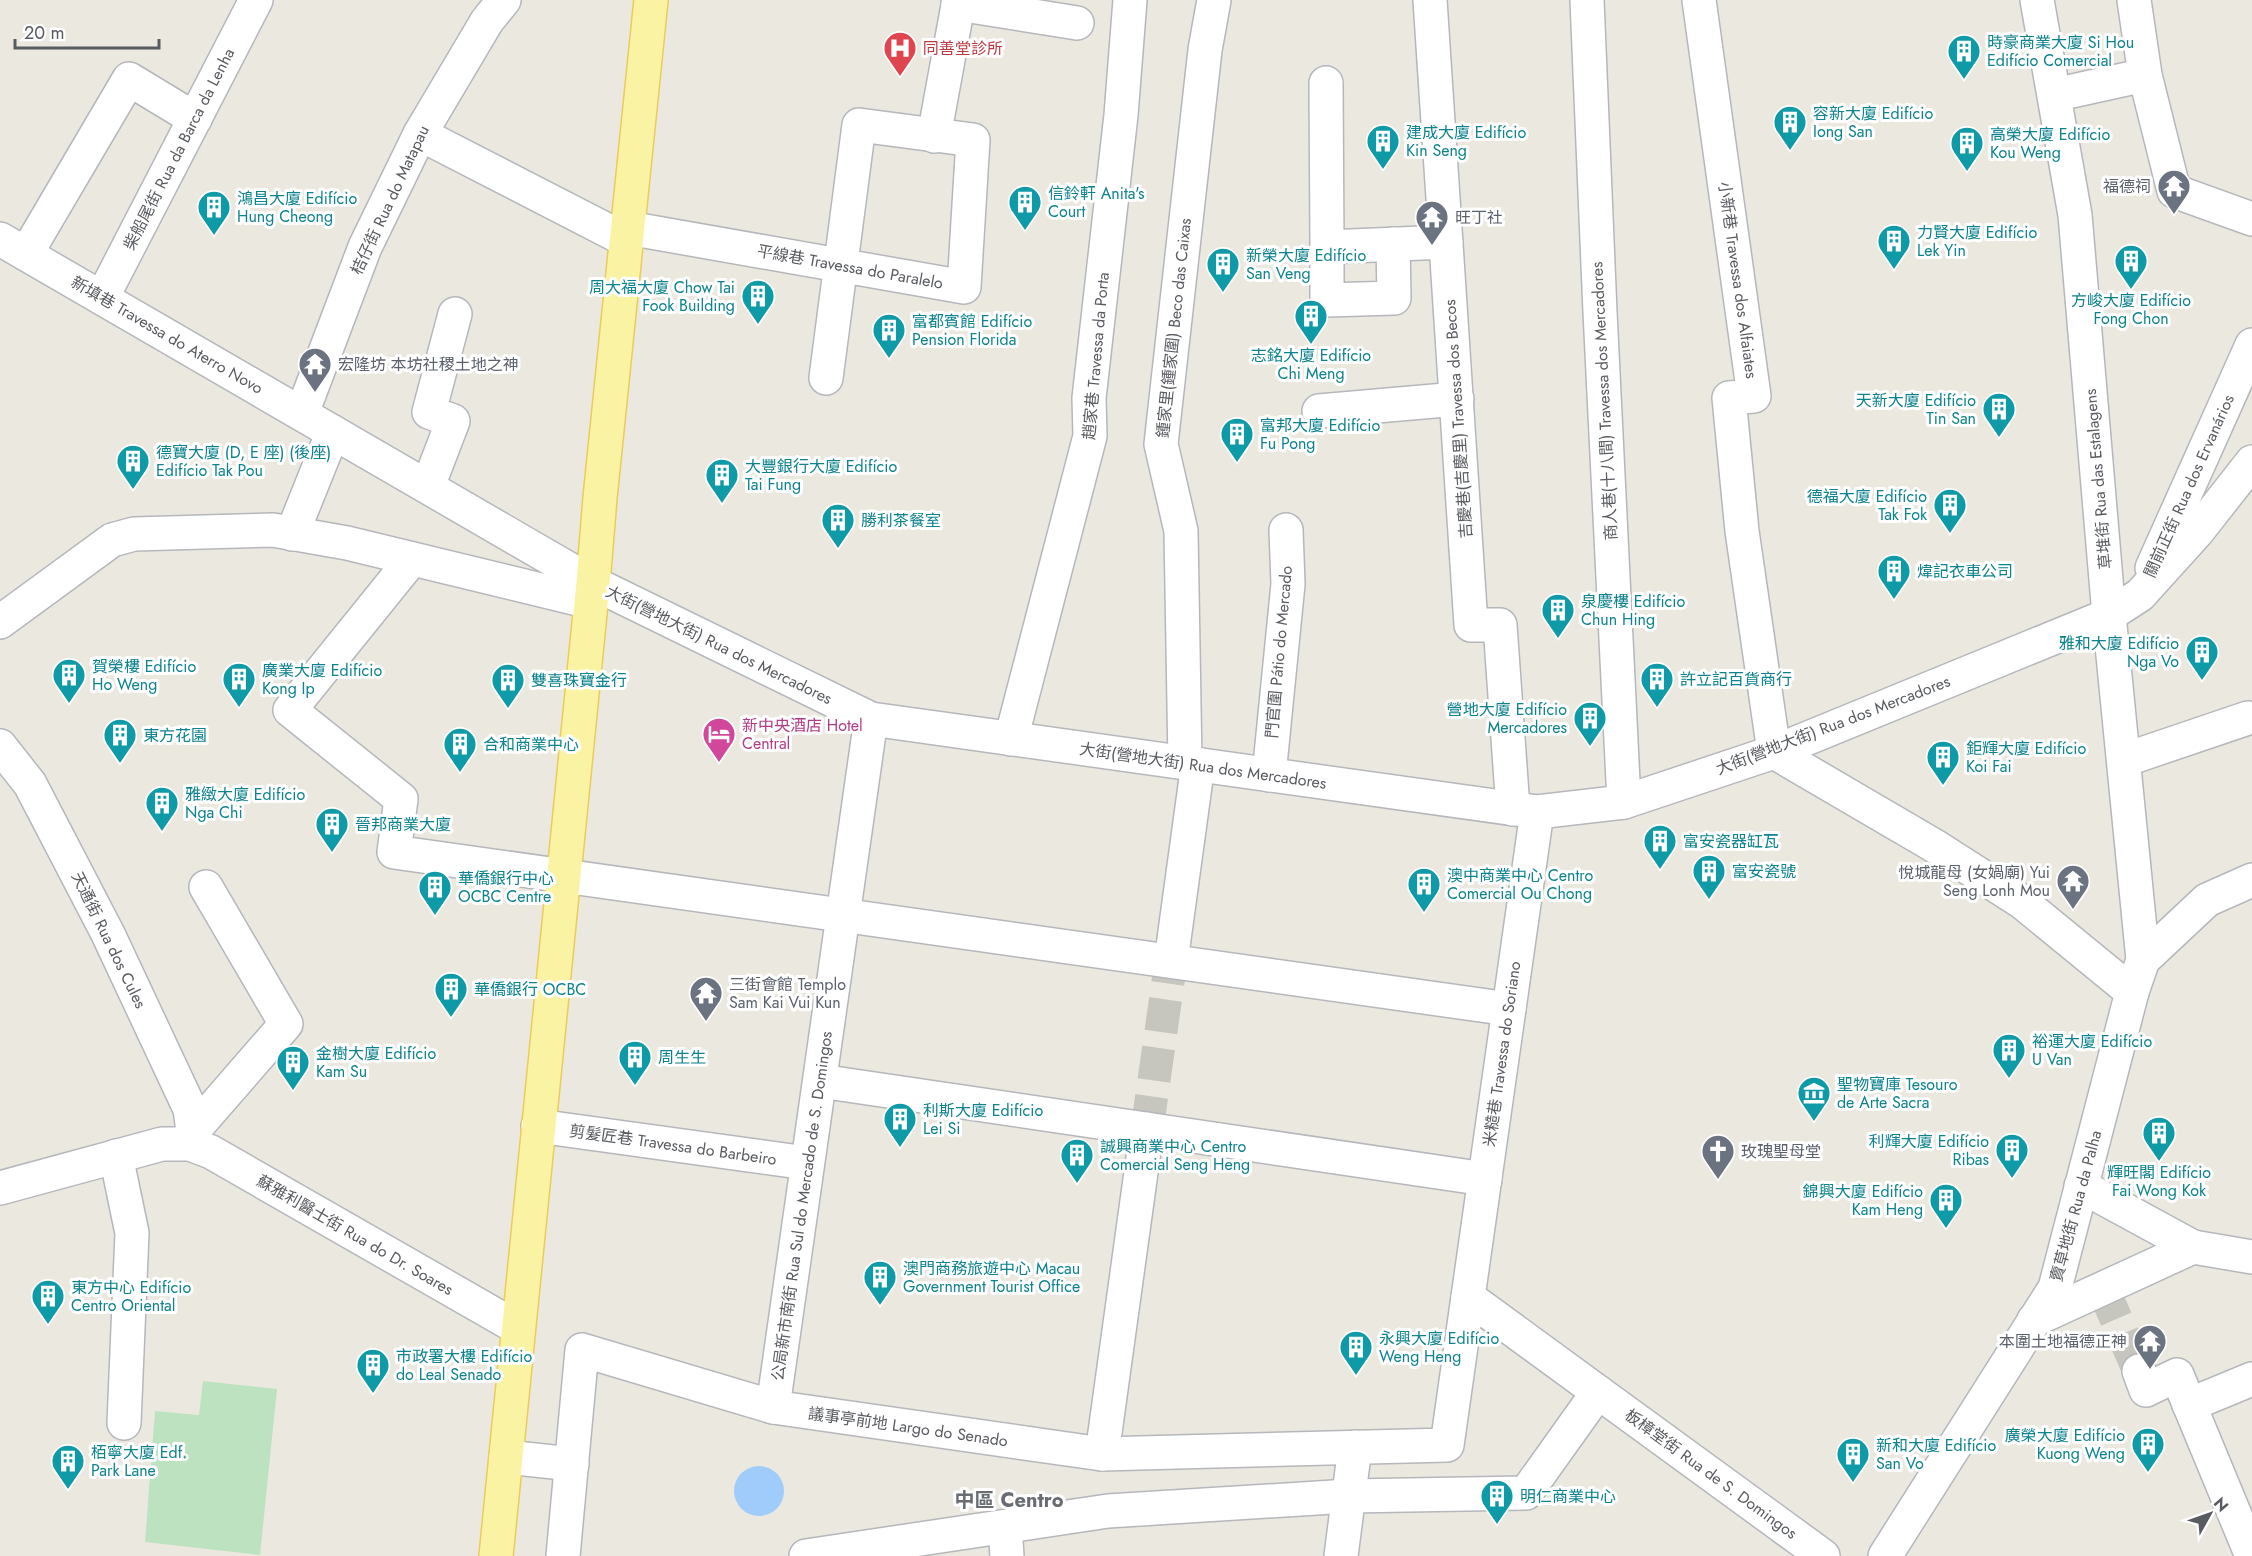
<svg xmlns="http://www.w3.org/2000/svg" width="2252" height="1556" viewBox="0 0 2252 1556" font-family="Jost,'Noto Sans SC',sans-serif">
<rect width="100%" height="100%" fill="#ebe9df"/>
<path fill="#bce2bf" d="M203,1381l74,8 -17,166 -115,-13 10,-131 44,4z"/>
<circle fill="#9fccfb" cx="759" cy="1491" r="25"/>
<g fill="none" stroke-linecap="round" stroke-linejoin="round">
<g stroke="#c6c6bf" stroke-width="33" stroke-dasharray="33 16" stroke-linecap="butt">
<path d="M1147,1129l24,-168"/>
<path d="M2103,1289l36,82"/>
</g>
<defs>
<g id="minor">
<path d="M1430,0l41,625h29l13,184"/>
<path d="M1587,0l13,312 24,490"/>
<path d="M1699,0l55,396 -25,2 13,133 32,221"/>
<path d="M2037,0l38,215 34,400 34,345"/>
<path d="M2134,0l11,75 29,116 78,28"/>
<path d="M958,4l119,19"/>
<path d="M1326,83l1,164 119,-5"/>
<path d="M2054,95l91,-20"/>
<path d="M420,134l206,106"/>
<path d="M934,136l25,-136"/>
<path d="M628,228c112,19 224,39 336,59l9,-147 -114,-15 -33,253"/>
<path d="M0,239l593,344 278,136 666,93 87,-10 150,-50 335,-137 31,-20 57,-63 55,-70"/>
<path d="M1327,247v53l67,-2 -1,-54"/>
<path d="M26,254l103,-175 66,40"/>
<path d="M102,298l154,-298"/>
<path d="M1319,411l138,-12"/>
<path d="M302,413l63,-166 55,-113 67,-113 17,-21"/>
<path d="M428,486l25,-65 -24,-9 26,-98"/>
<path d="M292,534l41,-102"/>
<path d="M412,559l-122,151 111,89 -7,53 1115,157"/>
<path d="M2152,568l100,-223"/>
<path d="M0,622l112,-82 22,-6 139,-4 74,13 243,59"/>
<path d="M1011,739l79,-303 -1,-38 32,-283 9,-115"/>
<path d="M0,746l30,38 78,150 82,175 3,22 -3,13"/>
<path d="M1774,752l159,93 89,57 110,90"/>
<path d="M2124,760l124,-42"/>
<path d="M1185,763l-4,-232 -20,-87 44,-394 9,-50"/>
<path d="M1269,775l19,-191 -2,-54"/>
<path d="M1171,961l27,-197"/>
<path d="M820,1081l665,98"/>
<path d="M538,1126l269,37"/>
<path d="M193,1131l93,-107 -80,-137"/>
<path d="M116,1156l16,77 -8,190"/>
<path d="M2081,1186l112,61"/>
<path d="M0,1188l162,-44h28l21,8 307,176"/>
<path d="M1468,1297l69,-485"/>
<path d="M2034,1320l159,-73 59,10"/>
<path d="M2139,1371l7,19 31,-15 75,181"/>
<path d="M1598,1392l225,164"/>
<path d="M2189,1405l63,-26"/>
<path d="M773,1407l98,-688"/>
<path d="M1102,1454l45,-325"/>
<path d="M506,1457l66,7"/>
<path d="M1005,1527l2,29"/>
<path d="M563,1556l19,-206 191,57 329,47 345,-9 21,-148 130,95 -72,101 -177,3 -241,15 -302,45"/>
<path d="M1341,1556l14,-109"/>
<path d="M1885,1556l170,-268 77,-296 11,-32 64,-60 45,-20"/>
</g>
<path id="major" d="M496,1556l97,-973 7,-85 51,-498"/>
</defs>
<use href="#minor" stroke="#b5b7bc" stroke-width="36"/>
<use href="#major" stroke="#eacc59" stroke-width="36"/>
<use href="#minor" stroke="#fff" stroke-width="33"/>
<use href="#major" stroke="#fbf3a4" stroke-width="33"/>
</g>
<defs>
<symbol id="hospital-pin" viewBox="-11 -11 22 30"><path d="M0 17L-7.5 6A9.5 9.5 0 1 1 7.5 6Z" fill="#e0444e" stroke="#fff"/><path d="M-5-5h3v3.5h4V-5h3V5h-3V1.5h-4V5h-3Z" fill="#fff"/></symbol>
<symbol id="building-pin" viewBox="-11 -11 22 30"><path d="M0 17L-7.5 6A9.5 9.5 0 1 1 7.5 6Z" fill="#0f9aa8" stroke="#fff"/><path d="M-4-6H4V6H1V3H-1V6H-4ZM-2.5-4.3h1.7v1.8h-1.7ZM.8-4.3h1.7v1.8H.8ZM-2.5-1h1.7V.8h-1.7ZM.8-1h1.7V.8H.8Z" fill="#fff"/></symbol>
<symbol id="temple-pin" viewBox="-11 -11 22 30"><path d="M0 17L-7.5 6A9.5 9.5 0 1 1 7.5 6Z" fill="#6b7280" stroke="#fff"/><path d="M0-6L5-2H3V0L6.5 2.5H4V6H1.5V3h-3V6H-4V2.5H-6.5L-3 0V-2H-5Z" fill="#fff"/></symbol>
<symbol id="hotel-pin" viewBox="-11 -11 22 30"><path d="M0 17L-7.5 6A9.5 9.5 0 1 1 7.5 6Z" fill="#d1479c" stroke="#fff"/><path d="M-6-4.5h1.5V1H6V5H4.5V3h-9V5H-6ZM-4 0a1.8 1.8 0 1 1 3.6 0ZM.5 0V-2.5h3Q6-2.5 6 0Z" fill="#fff"/></symbol>
<symbol id="museum-pin" viewBox="-11 -11 22 30"><path d="M0 17L-7.5 6A9.5 9.5 0 1 1 7.5 6Z" fill="#0f9aa8" stroke="#fff"/><path d="M0-6L6-3V-2H-6V-3ZM-5-1h2V3h-2ZM-1-1h2V3h-2ZM3-1h2V3H3ZM-6 4H6V6H-6Z" fill="#fff"/></symbol>
<symbol id="church-pin" viewBox="-11 -11 22 30"><path d="M0 17L-7.5 6A9.5 9.5 0 1 1 7.5 6Z" fill="#6b7280" stroke="#fff"/><path d="M-1.2-6h2.4v3.5h3.3v2.4h-3.3V6h-2.4V-.1h-3.3v-2.4h3.3Z" fill="#fff"/></symbol>
</defs>
<g fill-rule="evenodd">
<use href="#hospital-pin" x="881" y="29" width="38" height="52"/>
<use href="#building-pin" x="1945" y="32" width="38" height="52"/>
<use href="#building-pin" x="1771" y="103" width="38" height="52"/>
<use href="#building-pin" x="1364" y="122" width="38" height="52"/>
<use href="#building-pin" x="1948" y="124" width="38" height="52"/>
<use href="#temple-pin" x="2155" y="167" width="38" height="52"/>
<use href="#building-pin" x="1006" y="183" width="38" height="52"/>
<use href="#building-pin" x="195" y="188" width="38" height="52"/>
<use href="#temple-pin" x="1413" y="198" width="38" height="52"/>
<use href="#building-pin" x="1875" y="222" width="38" height="52"/>
<use href="#building-pin" x="2112" y="242" width="38" height="52"/>
<use href="#building-pin" x="1204" y="245" width="38" height="52"/>
<use href="#building-pin" x="739" y="277" width="38" height="52"/>
<use href="#building-pin" x="1292" y="297" width="38" height="52"/>
<use href="#building-pin" x="870" y="311" width="38" height="52"/>
<use href="#temple-pin" x="296" y="345" width="38" height="52"/>
<use href="#building-pin" x="1980" y="390" width="38" height="52"/>
<use href="#building-pin" x="1218" y="415" width="38" height="52"/>
<use href="#building-pin" x="114" y="442" width="38" height="52"/>
<use href="#building-pin" x="703" y="456" width="38" height="52"/>
<use href="#building-pin" x="1931" y="486" width="38" height="52"/>
<use href="#building-pin" x="819" y="501" width="38" height="52"/>
<use href="#building-pin" x="1875" y="552" width="38" height="52"/>
<use href="#building-pin" x="1539" y="591" width="38" height="52"/>
<use href="#building-pin" x="2183" y="633" width="38" height="52"/>
<use href="#building-pin" x="50" y="656" width="38" height="52"/>
<use href="#building-pin" x="220" y="660" width="38" height="52"/>
<use href="#building-pin" x="1638" y="660" width="38" height="52"/>
<use href="#building-pin" x="489" y="661" width="38" height="52"/>
<use href="#building-pin" x="1571" y="699" width="38" height="52"/>
<use href="#hotel-pin" x="700" y="715" width="38" height="52"/>
<use href="#building-pin" x="101" y="716" width="38" height="52"/>
<use href="#building-pin" x="441" y="725" width="38" height="52"/>
<use href="#building-pin" x="1924" y="738" width="38" height="52"/>
<use href="#building-pin" x="143" y="784" width="38" height="52"/>
<use href="#building-pin" x="313" y="805" width="38" height="52"/>
<use href="#building-pin" x="1641" y="822" width="38" height="52"/>
<use href="#building-pin" x="1690" y="852" width="38" height="52"/>
<use href="#temple-pin" x="2054" y="862" width="38" height="52"/>
<use href="#building-pin" x="1405" y="865" width="38" height="52"/>
<use href="#building-pin" x="416" y="868" width="38" height="52"/>
<use href="#building-pin" x="432" y="970" width="38" height="52"/>
<use href="#temple-pin" x="687" y="974" width="38" height="52"/>
<use href="#building-pin" x="1990" y="1031" width="38" height="52"/>
<use href="#building-pin" x="616" y="1038" width="38" height="52"/>
<use href="#building-pin" x="274" y="1043" width="38" height="52"/>
<use href="#museum-pin" x="1795" y="1074" width="38" height="52"/>
<use href="#building-pin" x="881" y="1100" width="38" height="52"/>
<use href="#building-pin" x="2140" y="1114" width="38" height="52"/>
<use href="#building-pin" x="1993" y="1131" width="38" height="52"/>
<use href="#church-pin" x="1699" y="1132" width="38" height="52"/>
<use href="#building-pin" x="1058" y="1136" width="38" height="52"/>
<use href="#building-pin" x="1927" y="1181" width="38" height="52"/>
<use href="#building-pin" x="861" y="1258" width="38" height="52"/>
<use href="#building-pin" x="29" y="1277" width="38" height="52"/>
<use href="#temple-pin" x="2131" y="1322" width="38" height="52"/>
<use href="#building-pin" x="1337" y="1328" width="38" height="52"/>
<use href="#building-pin" x="354" y="1346" width="38" height="52"/>
<use href="#building-pin" x="2129" y="1425" width="38" height="52"/>
<use href="#building-pin" x="1834" y="1435" width="38" height="52"/>
<use href="#building-pin" x="49" y="1442" width="38" height="52"/>
<use href="#building-pin" x="1478" y="1477" width="38" height="52"/>
</g>
<g text-anchor="middle" dominant-baseline="central" stroke-width="6" stroke-linejoin="round" paint-order="stroke">
<g font-size="16" fill="#0d838f" stroke="#fff" text-anchor="start">
<text x="1987" y="42">時豪商業大廈 Si Hou<tspan x="1987" dy="18">Edifício Comercial</tspan></text>
<text x="1813" y="113">容新大廈 Edifício<tspan x="1813" dy="18">Iong San</tspan></text>
<text x="1406" y="132">建成大廈 Edifício<tspan x="1406" dy="18">Kin Seng</tspan></text>
<text x="1990" y="134">高榮大廈 Edifício<tspan x="1990" dy="18">Kou Weng</tspan></text>
<text x="1048" y="193">信鈴軒 Anita's<tspan x="1048" dy="18">Court</tspan></text>
<text x="237" y="198">鴻昌大廈 Edifício<tspan x="237" dy="18">Hung Cheong</tspan></text>
<text x="1917" y="232">力賢大廈 Edifício<tspan x="1917" dy="18">Lek Yin</tspan></text>
<text x="1246" y="255">新榮大廈 Edifício<tspan x="1246" dy="18">San Veng</tspan></text>
<text x="735" y="287" text-anchor="end">周大福大廈 Chow Tai<tspan x="735" dy="18">Fook Building</tspan></text>
<text x="2131" y="300" text-anchor="middle">方峻大廈 Edifício<tspan x="2131" dy="18">Fong Chon</tspan></text>
<text x="912" y="321">富都賓館 Edifício<tspan x="912" dy="18">Pension Florida</tspan></text>
<text x="1311" y="355" text-anchor="middle">志銘大廈 Edifício<tspan x="1311" dy="18">Chi Meng</tspan></text>
<text x="1976" y="400" text-anchor="end">天新大廈 Edifício<tspan x="1976" dy="18">Tin San</tspan></text>
<text x="1260" y="425">富邦大廈 Edifício<tspan x="1260" dy="18">Fu Pong</tspan></text>
<text x="156" y="452">德寶大廈 (D, E 座) (後座)<tspan x="156" dy="18">Edifício Tak Pou</tspan></text>
<text x="745" y="466">大豐銀行大廈 Edifício<tspan x="745" dy="18">Tai Fung</tspan></text>
<text x="1927" y="496" text-anchor="end">德福大廈 Edifício<tspan x="1927" dy="18">Tak Fok</tspan></text>
<text x="861" y="520">勝利茶餐室</text>
<text x="1917" y="571">煒記衣車公司</text>
<text x="1581" y="601">泉慶樓 Edifício<tspan x="1581" dy="18">Chun Hing</tspan></text>
<text x="2179" y="643" text-anchor="end">雅和大廈 Edifício<tspan x="2179" dy="18">Nga Vo</tspan></text>
<text x="92" y="666">賀榮樓 Edifício<tspan x="92" dy="18">Ho Weng</tspan></text>
<text x="262" y="670">廣業大廈 Edifício<tspan x="262" dy="18">Kong Ip</tspan></text>
<text x="1680" y="679">許立記百貨商行</text>
<text x="531" y="680">雙喜珠寶金行</text>
<text x="1567" y="709" text-anchor="end">營地大廈 Edifício<tspan x="1567" dy="18">Mercadores</tspan></text>
<text x="143" y="735">東方花園</text>
<text x="483" y="744">合和商業中心</text>
<text x="1966" y="748">鉅輝大廈 Edifício<tspan x="1966" dy="18">Koi Fai</tspan></text>
<text x="185" y="794">雅緻大廈 Edifício<tspan x="185" dy="18">Nga Chi</tspan></text>
<text x="355" y="824">晉邦商業大廈</text>
<text x="1683" y="841">富安瓷器缸瓦</text>
<text x="1732" y="871">富安瓷號</text>
<text x="1447" y="875">澳中商業中心 Centro<tspan x="1447" dy="18">Comercial Ou Chong</tspan></text>
<text x="458" y="878">華僑銀行中心<tspan x="458" dy="18">OCBC Centre</tspan></text>
<text x="474" y="989">華僑銀行 OCBC</text>
<text x="2032" y="1041">裕運大廈 Edifício<tspan x="2032" dy="18">U Van</tspan></text>
<text x="316" y="1053">金樹大廈 Edifício<tspan x="316" dy="18">Kam Su</tspan></text>
<text x="658" y="1057">周生生</text>
<text x="1837" y="1084">聖物寶庫 Tesouro<tspan x="1837" dy="18">de Arte Sacra</tspan></text>
<text x="923" y="1110">利斯大廈 Edifício<tspan x="923" dy="18">Lei Si</tspan></text>
<text x="1989" y="1141" text-anchor="end">利輝大廈 Edifício<tspan x="1989" dy="18">Ribas</tspan></text>
<text x="1100" y="1146">誠興商業中心 Centro<tspan x="1100" dy="18">Comercial Seng Heng</tspan></text>
<text x="2159" y="1172" text-anchor="middle">輝旺閣 Edifício<tspan x="2159" dy="18">Fai Wong Kok</tspan></text>
<text x="1923" y="1191" text-anchor="end">錦興大廈 Edifício<tspan x="1923" dy="18">Kam Heng</tspan></text>
<text x="903" y="1268">澳門商務旅遊中心 Macau<tspan x="903" dy="18">Government Tourist Office</tspan></text>
<text x="71" y="1287">東方中心 Edifício<tspan x="71" dy="18">Centro Oriental</tspan></text>
<text x="1379" y="1338">永興大廈 Edifício<tspan x="1379" dy="18">Weng Heng</tspan></text>
<text x="396" y="1356">市政署大樓 Edifício<tspan x="396" dy="18">do Leal Senado</tspan></text>
<text x="2125" y="1435" text-anchor="end">廣榮大廈 Edifício<tspan x="2125" dy="18">Kuong Weng</tspan></text>
<text x="1876" y="1445">新和大廈 Edifício<tspan x="1876" dy="18">San Vo</tspan></text>
<text x="91" y="1452">栢寧大廈 Edf.<tspan x="91" dy="18">Park Lane</tspan></text>
<text x="1520" y="1496">明仁商業中心</text>
</g>
<g font-size="16" fill="#be3a42" stroke="#fff" text-anchor="start">
<text x="923" y="48">同善堂診所</text>
</g>
<g font-size="16" fill="#585b60" stroke="#fff">
<text transform="translate(179 149) rotate(-63)">柴船尾街 Rua da Barca da Lenha</text>
<text transform="translate(390 200) rotate(-65)">桔仔街 Rua do Matapau</text>
<text transform="translate(850 267) rotate(10)">平線巷 Travessa do Paralelo</text>
<text transform="translate(1738 280) rotate(82)">小新巷 Travessa dos Alfaiates</text>
<text transform="translate(1174 328) rotate(-84)">鍾家里(鍾家圍) Beco das Caixas</text>
<text transform="translate(167 335) rotate(30)">新填巷 Travessa do Aterro Novo</text>
<text transform="translate(1096 356) rotate(-85)">趙家巷 Travessa da Porta</text>
<text transform="translate(1604 401) rotate(-93)">商人巷(十八間) Travessa dos Mercadores</text>
<text transform="translate(1458 419) rotate(-94)">吉慶巷(吉慶里) Travessa dos Becos</text>
<text transform="translate(2098 479) rotate(-95)">草堆街 Rua das Estalagens</text>
<text transform="translate(2189 486) rotate(-66)">關前正街 Rua dos Ervanários</text>
<text transform="translate(719 645) rotate(26)">大街(營地大街) Rua dos Mercadores</text>
<text transform="translate(1279 652) rotate(-85)">門官圍 Pátio do Mercado</text>
<text transform="translate(1833 725) rotate(-21)">大街(營地大街) Rua dos Mercadores</text>
<text transform="translate(1203 766) rotate(8)">大街(營地大街) Rua dos Mercadores</text>
<text transform="translate(109 940) rotate(64)">天通街 Rua dos Cules</text>
<text transform="translate(1502 1054) rotate(-82)">米糙巷 Travessa do Soriano</text>
<text transform="translate(673 1145) rotate(8)">剪髮匠巷 Travessa do Barbeiro</text>
<text transform="translate(802 1206) rotate(-82)">公局新市南街 Rua Sul do Mercado de S. Domingos</text>
<text transform="translate(2076 1206) rotate(-75)">賣草地街 Rua da Palha</text>
<text transform="translate(355 1235) rotate(30)">蘇雅利醫士街 Rua do Dr. Soares</text>
<text transform="translate(908 1427) rotate(8)">議事亭前地 Largo do Senado</text>
<text transform="translate(1711 1474) rotate(36)">板樟堂街 Rua de S. Domingos</text>
</g>
<g font-size="16" fill="#5b616d" stroke="#fff" text-anchor="start">
<text x="2151" y="186" text-anchor="end">福德祠</text>
<text x="1455" y="217">旺丁社</text>
<text x="338" y="364">宏隆坊 本坊社稷土地之神</text>
<text x="2050" y="872" text-anchor="end">悅城龍母 (女媧廟) Yui<tspan x="2050" dy="18">Seng Lonh Mou</tspan></text>
<text x="729" y="984">三街會館 Templo<tspan x="729" dy="18">Sam Kai Vui Kun</tspan></text>
<text x="1741" y="1151">玫瑰聖母堂</text>
<text x="2127" y="1341" text-anchor="end">本圍土地福德正神</text>
</g>
<g font-size="16" fill="#b23c85" stroke="#fff" text-anchor="start">
<text x="742" y="725">新中央酒店 Hotel<tspan x="742" dy="18">Central</tspan></text>
</g>
<g font-size="20" font-weight="bold" fill="#696d72" stroke="#fff">
<text x="1009" y="1500">中區 Centro</text>
</g>
</g>
<g transform="translate(2210 1514) rotate(50)" stroke="#ffffff" stroke-width="4.5" paint-order="stroke">
<path d="M0-4.5L10 22L0 15L-10 22Z" fill="#585b60"/>
<text y="-9" font-size="16" font-weight="bold" text-anchor="middle" fill="#585b60">N</text>
</g>
<path d="M15 39v9h144v-9" fill="none" stroke="#585b60" stroke-width="3"/>
<text x="24" y="39" font-size="18" fill="#585b60" stroke="#ffffff" stroke-width="4.5" paint-order="stroke">20 m</text>
</svg>
